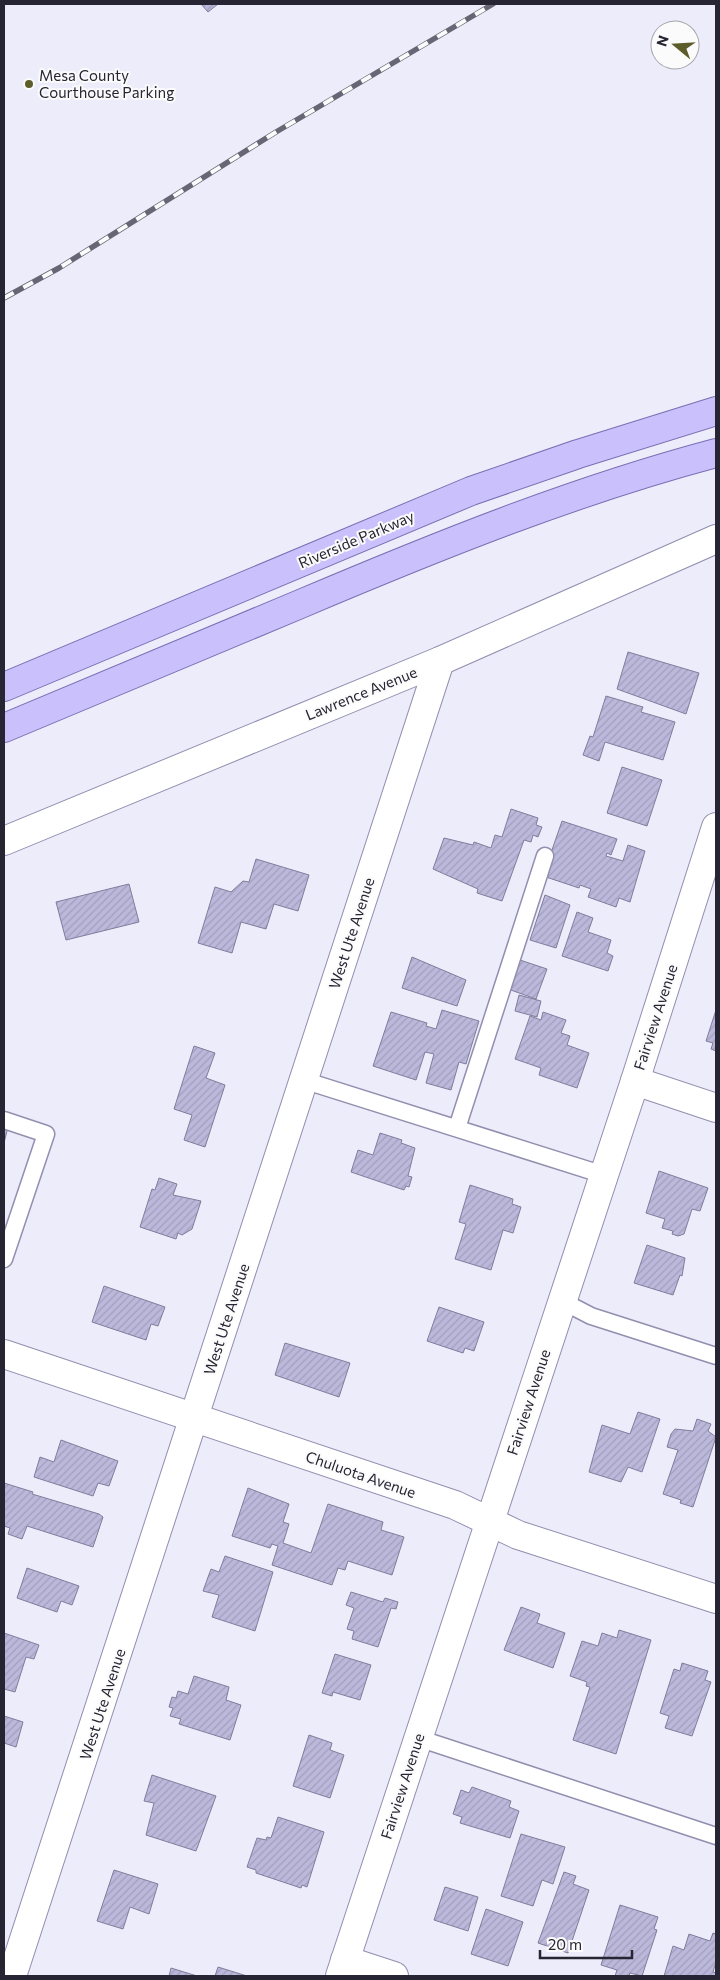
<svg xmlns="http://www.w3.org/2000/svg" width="720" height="1980" viewBox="0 0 720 1980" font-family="Commissioner,sans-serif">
<defs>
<pattern id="building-hatch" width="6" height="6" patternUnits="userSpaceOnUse" patternTransform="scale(1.25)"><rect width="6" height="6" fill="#bcb8db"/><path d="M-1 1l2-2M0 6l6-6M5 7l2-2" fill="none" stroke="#a29ebc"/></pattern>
</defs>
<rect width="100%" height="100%" fill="#edecfa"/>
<g fill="url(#building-hatch)" stroke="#807c9c">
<path d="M201,4h17l-10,8z"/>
<path d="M628,652l71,21 -13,41 -69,-25z"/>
<path d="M606,696l37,11 -2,5 34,10 -12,38 -58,-18 -6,19 -16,-6 7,-19 3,1z"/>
<path d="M622,767l40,13 -15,46 -40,-13z"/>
<path d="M511,809l27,9 -2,7 6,2 -4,10 -5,-2 -2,7 -7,-2 -22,61 -25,-8 1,-4 -45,-20 11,-31 29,7 1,-3 17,6 4,-13 7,2z"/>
<path d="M562,821l55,18 -6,16 -4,-2 -1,3 17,5 5,-16 17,6 -15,51 -11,-4 -3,9 -28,-10 3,-8 -11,-4 -1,3 -36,-12z"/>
<path d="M256,859l53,16 -11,36 -24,-7 -8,25 -25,-7 -9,31 -34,-10 17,-56 16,5 12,-11 6,1z"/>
<path d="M129,884l10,38 -73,18 -10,-38z"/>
<path d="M545,895l25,10 -14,43 -26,-8z"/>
<path d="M577,912l16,6 -5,14 23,8 -4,13 6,3 -5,15 -46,-15z"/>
<path d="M412,957l54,23 -9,26 -55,-18z"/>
<path d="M517,959l30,10 -11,30 -28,-10z"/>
<path d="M519,995l22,6 -4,16 -22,-6z"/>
<path d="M442,1010l37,11 -13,43 -7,-2 -8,28 -25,-7 8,-29 -9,-2 -9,28 -43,-14 18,-54 36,11 -1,3 10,3z"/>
<path d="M716,1010v41l-5,-2 2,-6 -7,-2z"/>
<path d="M543,1012l23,8 -5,13 9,3 -3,9 22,8 -12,35 -38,-13 2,-7 -26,-9 15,-43 11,4z"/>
<path d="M194,1046l21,7 -9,25 19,7 -20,62 -21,-7 8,-25 -18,-6z"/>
<path d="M4,1126l4,1 -4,16z"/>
<path d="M380,1133l22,7 -1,3 14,5 -7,28 4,1 -3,10 -3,-1 -2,4 -53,-18 7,-22 15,5z"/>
<path d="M659,1171l49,17 -8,23 -8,-2 -8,25 -6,2 -6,-2 1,-3 -11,-3 3,-9 -19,-6z"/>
<path d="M159,1178l18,6 -4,11 28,6 -9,28 -10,6 -4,-2 -2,6 -36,-12 12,-38 3,1z"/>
<path d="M470,1185l43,14 -1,5 9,3 -8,26 -10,-3 -12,40 -36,-11 11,-35 -7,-2z"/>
<path d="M647,1245l38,13 -3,18 -2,-1 -7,20 -39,-12z"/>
<path d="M104,1286l61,21 -7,19 -7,-2 -5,16 -54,-18z"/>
<path d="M439,1307l45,15 -10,29 -9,-3 -2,5 -36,-12z"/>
<path d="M285,1343l65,20 -11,34 -64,-22z"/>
<path d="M638,1412l22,7 -18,53 -14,-5 -7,15 -32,-10 13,-47 28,9z"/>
<path d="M697,1419l14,5 -3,7 8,6 -23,70 -13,-4 1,-3 -18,-6 15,-44 -11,-3 4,-13 4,-5 18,2z"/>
<path d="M61,1440l57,21 -9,25 -11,-3 -5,13 -59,-19 6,-20 14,5z"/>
<path d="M4,1483l29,9 -1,2 67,20 4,3 -10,30 -66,-21 -5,13 -14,-5 2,-6 -6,-2z"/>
<path d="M248,1488l41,16 -6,18 6,2 -6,19 28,10 17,-49 55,18 -2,8 23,7 -12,38 -44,-14 -3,9 -7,-2 -6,17 -60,-20 6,-19 -6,-2 -2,4 -38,-12z"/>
<path d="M225,1556l48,16 -18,59 -43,-14 7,-22 -16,-4 8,-22 8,3z"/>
<path d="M27,1568l52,18 -7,19 -11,-4 -4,11 -40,-14z"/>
<path d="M351,1592l32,10 2,-4 13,4 -2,7 -5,-1 -13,39 -26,-8 2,-8 -7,-2 7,-21 -8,-3z"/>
<path d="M521,1607l19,7 -3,9 28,10 -12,35 -49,-18z"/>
<path d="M619,1630l32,10 -35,114 -43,-14 17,-53 -4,-1 1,-4 -17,-6 12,-35 16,5 4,-13 15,5z"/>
<path d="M4,1633l35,12 -5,14 -8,-2 -11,35 -11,-3z"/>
<path d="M335,1654l36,11 -11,35 -27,-8 -1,4 -10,-3z"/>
<path d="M682,1663l26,8 -3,9 6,2 -19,54 -27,-8 4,-12 -9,-3 14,-44 6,2z"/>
<path d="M194,1676l35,11 -3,13 15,5 -11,35 -51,-16 2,-5 -11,-3 3,-8 -4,-1 3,-10 4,1 2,-7 10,3z"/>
<path d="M4,1716l19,6 -7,25 -12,-4z"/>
<path d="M309,1735l23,8 -2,7 14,5 -14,43 -37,-12z"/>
<path d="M152,1775l64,21 -20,55 -50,-16 8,-32 -10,-2z"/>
<path d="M472,1787l39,14 -2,6 10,4 -9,27 -50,-15 2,-6 -9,-3 8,-24 8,3z"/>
<path d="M278,1817l46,15 -17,55 -5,-2 -1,3 -45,-15v-3l-9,-3 10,-29 9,2 1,-3 4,1z"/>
<path d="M521,1834l44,13 -12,37 -11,-4 -9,26 -32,-10z"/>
<path d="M114,1870l44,14 -9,30 -19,-7 -7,22 -26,-8z"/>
<path d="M564,1872l12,4 -3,8 16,6 -21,63 -30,-10z"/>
<path d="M445,1887l33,10 -10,34 -34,-11z"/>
<path d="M620,1905l38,12 -4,12 3,1 -15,46 -12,-3 -1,3h-14l2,-6 -16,-5z"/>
<path d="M486,1909l37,13 -15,44 -37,-12z"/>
<path d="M713,1933l3,1v28l-3,10 3,1v3h-52l9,-30 11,4 5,-16 21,7z"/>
<path d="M218,1967l29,9h-32z"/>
<path d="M171,1968l26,8h-28z"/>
</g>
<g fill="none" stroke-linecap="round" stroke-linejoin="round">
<defs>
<g id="service">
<path d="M303,1080l301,95"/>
<path d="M4,1120l42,14 -42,125"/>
<path d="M457,1128l88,-272"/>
<path d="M562,1301l29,15 125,40"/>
<path d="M418,1738l298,98"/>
</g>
<g id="minor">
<path d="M4,841l436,-180 276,-122"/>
<path d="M635,1081l81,27"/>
<path d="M4,1354l451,151 63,30 198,64"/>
<path d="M345,1960l49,16"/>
<path d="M12,1976l428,-1315"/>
<path d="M340,1976l295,-895 81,-254"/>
</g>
<g id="primary">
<path d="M4,687l467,-196 107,-37 138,-43"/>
<path d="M4,728c98,-41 196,-82 294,-123 137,-58 275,-114 418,-152"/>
</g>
</defs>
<use href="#service" stroke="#928eaf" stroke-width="19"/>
<use href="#minor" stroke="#928eaf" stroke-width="30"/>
<use href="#primary" stroke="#7a6eb4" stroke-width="30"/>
<use href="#service" stroke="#fff" stroke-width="16"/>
<use href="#minor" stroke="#fff" stroke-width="28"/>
<use href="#primary" stroke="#cac0fc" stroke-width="28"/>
<defs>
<path id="rail" d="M4,298l55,-30 217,-136 217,-128"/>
</defs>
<use href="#rail" stroke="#686674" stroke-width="5.5"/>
<use href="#rail" stroke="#fbfbfb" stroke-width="4" stroke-dasharray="11" stroke-linecap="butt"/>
</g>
<circle fill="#5c5d2a" stroke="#fbfbfb" stroke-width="2" cx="29" cy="84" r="5"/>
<g text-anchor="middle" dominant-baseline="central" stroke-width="4" stroke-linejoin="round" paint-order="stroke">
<g font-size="15" fill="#272533" stroke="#fbfbfb" text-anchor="start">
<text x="39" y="75">Mesa County<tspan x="39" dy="17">Courthouse Parking</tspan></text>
</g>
<g font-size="15" fill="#272533" stroke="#fbfbfb">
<text transform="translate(356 539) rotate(-23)">Riverside Parkway</text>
<text transform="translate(361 693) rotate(-22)">Lawrence Avenue</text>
<text transform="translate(351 933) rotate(-72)">West Ute Avenue</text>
<text transform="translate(655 1017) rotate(-72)">Fairview Avenue</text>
<text transform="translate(226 1319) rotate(-72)">West Ute Avenue</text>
<text transform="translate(528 1402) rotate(-72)">Fairview Avenue</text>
<text transform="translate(361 1474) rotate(19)">Chuluota Avenue</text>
<text transform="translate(102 1704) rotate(-72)">West Ute Avenue</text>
<text transform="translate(402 1786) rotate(-72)">Fairview Avenue</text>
</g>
</g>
<rect width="720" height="1980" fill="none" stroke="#272533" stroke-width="10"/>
<g transform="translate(675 45) rotate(288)"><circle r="24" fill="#fbfbfb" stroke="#a6a5ab"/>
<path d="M0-4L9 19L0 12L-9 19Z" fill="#5c5d2a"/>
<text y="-8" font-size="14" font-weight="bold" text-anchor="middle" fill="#272533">N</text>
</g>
<path d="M540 1950v8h92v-8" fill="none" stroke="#272533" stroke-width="2.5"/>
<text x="548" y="1950" font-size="15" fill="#272533" stroke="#fbfbfb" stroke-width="4" paint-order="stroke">20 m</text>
</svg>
